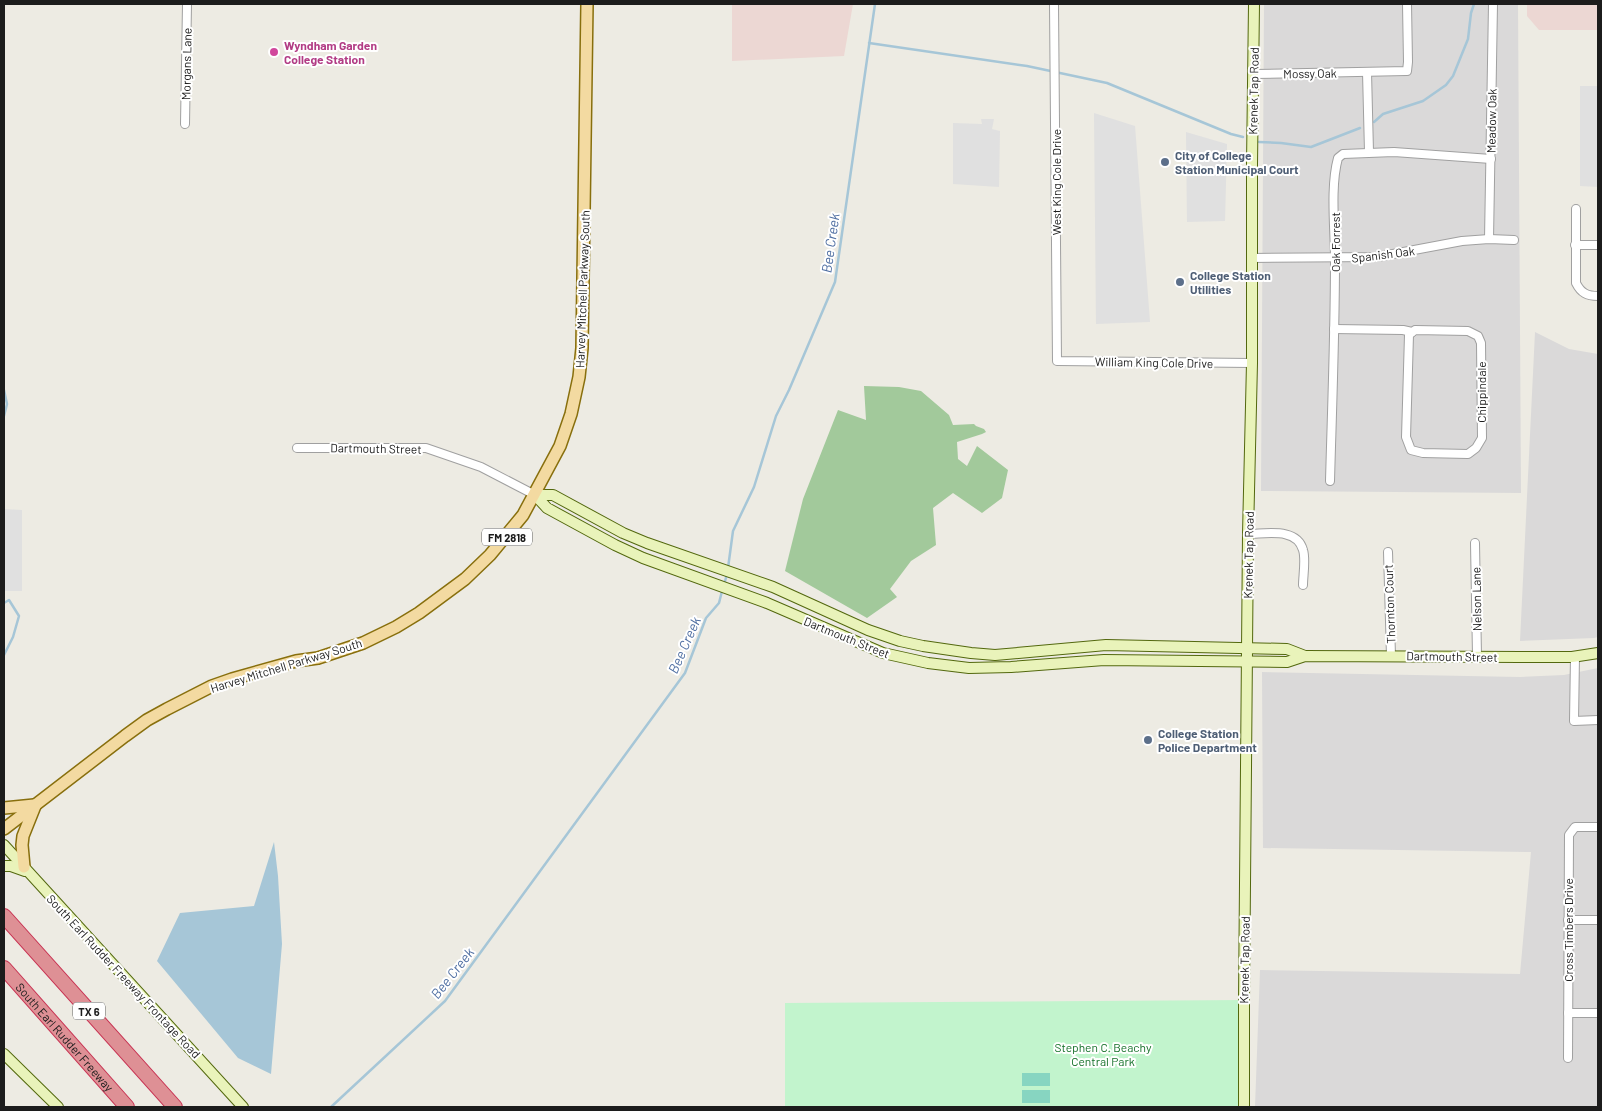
<svg xmlns="http://www.w3.org/2000/svg" width="1602" height="1111" viewBox="0 0 1602 1111" font-family="Barlow,sans-serif">
<rect width="100%" height="100%" fill="#edebe3"/>
<g fill="#dad9d9">
<path d="M1264,4h254l3,489 -260,-2z"/>
<path d="M1535,332l34,17 29,5v283l-4,1 -74,3z"/>
<path d="M1598,668v439h-343l5,-137 260,4 11,-122 -268,-4 -1,-176 258,5 44,-2z"/>
</g>
<g fill="#ecd7d3">
<path d="M732,4h121l-9,52 -112,5z"/>
<path d="M1527,4h71v26h-59l-12,-14z"/>
</g>
<path fill="#a2c99b" d="M864,386l35,1 22,4 28,24 4,10 21,-1 2,2 8,3 2,3 -4,2 -25,8 1,17 9,7 10,-20 31,24 -6,28 -20,15 -29,-20 -20,15 3,37 -25,16 -21,28 7,8 -30,21 -82,-47 18,-72 35,-89 28,10z"/>
<path fill="#c2f4cd" d="M1244,1000l-3,107h-456v-104z"/>
<g fill="#87d5c1">
<rect x="1022" y="1073" width="28" height="13"/>
<rect x="1022" y="1090" width="28" height="13"/>
</g>
<g fill="#e0e0e0">
<path d="M1580,86h18v101l-18,-1z"/>
<path d="M1094,113l41,13 15,196 -54,2z"/>
<path d="M981,119h13l-2,10 8,2 -1,56 -46,-3v-61l29,1z"/>
<path d="M1186,132l41,12 -2,77 -38,1z"/>
<path d="M4,509l18,1v81h-18z"/>
</g>
<path fill="#a6c6d7" d="M274,842l4,34 4,68 -11,130 -33,-16 -81,-97 23,-48 74,-7z"/>
<g fill="none" stroke-linecap="round" stroke-linejoin="round">
<g stroke="#a6c6d7" stroke-width="2.5">
<path d="M869,43l158,23 80,17 124,51 12,3"/>
<path d="M1374,122l9,-8 40,-13 23,-16 7,-9 15,-37 3,-26 3,-9"/>
<path d="M1259,142l22,1 30,4 49,-19"/>
<path d="M4,390l3,14 -3,12"/>
<path d="M728,568l5,-37 21,-44 22,-71 13,-26 46,-108 40,-278"/>
<path d="M724,585l3,-11"/>
<path d="M4,603l5,-3 10,16 -6,21 -9,18"/>
<path d="M331,1107l114,-106 240,-328 21,-55 13,-15 3,-12"/>
</g>
<defs>
<g id="street">
<path d="M1054,4l3,357 195,2"/>
<path d="M1367,72l2,80"/>
<path d="M1253,74l154,-3 1,-9 -1,-58"/>
<path d="M185,124l2,-120"/>
<path d="M1576,209v74c5,10 11,13 22,13"/>
<path d="M1489,239l4,-235"/>
<path d="M1575,245h23"/>
<path d="M1251,258l126,-1 85,-16 27,-2 25,1"/>
<path d="M1334,329l69,1 9,2"/>
<path d="M1415,330l53,1 10,5 3,7 1,95 -6,10 -8,6 -45,-1 -12,-3 -5,-13 3,-102z"/>
<path d="M297,448h129l55,19 54,28"/>
<path d="M1330,481c2,-73 5,-147 5,-221 0,-31 -5,-73 3,-102l5,-4 51,-2 97,7"/>
<path d="M1248,534c18,0 49,-7 55,16 3,9 0,26 0,35"/>
<path d="M1475,543l2,113"/>
<path d="M1388,552l3,104"/>
<path d="M1575,656l-1,65 24,-1"/>
<path d="M1568,920h30"/>
<path d="M1568,1013h30"/>
<path d="M1568,1058l1,-223 6,-8h23"/>
</g>
<g id="secondary">
<path d="M535,495l12,13 68,37 28,13 124,45 116,50 45,10 41,5 42,-1 93,-7 183,2 18,-6 216,1h51l26,-4"/>
<path d="M535,495h18l70,38 24,10 126,44 95,43 32,11 23,5 48,7 24,2 111,-10 181,4 18,7"/>
<path d="M4,845l239,262"/>
<path d="M4,866h7l14,5"/>
<path d="M4,1054l54,53"/>
<path d="M1244,1107v-107l4,-466 4,-171v-199l2,-160"/>
</g>
<g id="primary">
<path d="M4,808l30,-3"/>
<path d="M4,829l121,-93 22,-16 20,-11 45,-23 20,-7 64,-18 22,-3 45,-15 33,-16 23,-14 46,-34 25,-24 33,-40 37,-69 11,-32 8,-37 3,-29 5,-344"/>
<path d="M24,867l-2,-22 1,-9 12,-30"/>
</g>
<g id="highway">
<path d="M4,916l171,191"/>
<path id="s1" d="M4,968l123,139"/>
</g>
</defs>
<use href="#street" stroke="#a0a0a0" stroke-width="10"/>
<use href="#secondary" stroke="#53680e" stroke-width="12"/>
<use href="#primary" stroke="#886f0d" stroke-width="14"/>
<use href="#highway" stroke="#c83353" stroke-width="16"/>
<use href="#street" stroke="#fff" stroke-width="8"/>
<use href="#secondary" stroke="#e9f3ba" stroke-width="10"/>
<use href="#primary" stroke="#f3daa1" stroke-width="11"/>
<use href="#highway" stroke="#de9095" stroke-width="14"/>
</g>
<circle fill="#d1479c" stroke="#fff" stroke-width="2" cx="274" cy="52" r="5"/>
<g fill="#5c6f8a" stroke="#fff" stroke-width="2">
<circle cx="1165" cy="162" r="5"/>
<circle cx="1180" cy="282" r="5"/>
<circle cx="1148" cy="740" r="5"/>
</g>
<g text-anchor="middle" dominant-baseline="central" stroke-width="4" stroke-linejoin="round" paint-order="stroke">
<g fill="#fff" stroke="#606060" stroke-width="1">
<rect x="482" y="528.5" width="50" height="17" rx="4"/>
<rect x="73" y="1002.5" width="32" height="17" rx="4"/>
</g>
<g font-size="11" font-weight="bold" fill="#1c1c1c">
<text x="507" y="537">FM 2818</text>
<text x="89" y="1011">TX 6</text>
</g>
<g font-size="12" font-weight="bold" fill="#b23c85" stroke="#fff" text-anchor="start">
<text x="284" y="45">Wyndham Garden<tspan x="284" dy="14">College Station</tspan></text>
</g>
<g font-size="12" fill="#1c1c1c" stroke="#fff">
<text transform="translate(186 64) rotate(-89)">Morgans Lane</text>
<text transform="translate(1310 73) rotate(-1)">Mossy Oak</text>
<text transform="translate(1253 91) rotate(-89)">Krenek Tap Road</text>
<text transform="translate(1491 121) rotate(-89)">Meadow Oak</text>
<text transform="translate(1056 182) rotate(-90)">West King Cole Drive</text>
<text transform="translate(1335 242) rotate(-90)">Oak Forrest</text>
<text transform="translate(1383 254) rotate(-7)">Spanish Oak</text>
<text transform="translate(582 289) rotate(-88)">Harvey Mitchell Parkway South</text>
<text transform="translate(1154 362) rotate(1)">William King Cole Drive</text>
<text transform="translate(1481 392) rotate(-90)">Chippindale</text>
<text transform="translate(376 448) rotate(1)">Dartmouth Street</text>
<text transform="translate(1248 555) rotate(-89)">Krenek Tap Road</text>
<text transform="translate(1476 599) rotate(-91)">Nelson Lane</text>
<text transform="translate(1389 604) rotate(-92)">Thornton Court</text>
<text transform="translate(847 637) rotate(22)">Dartmouth Street</text>
<text transform="translate(1452 656) rotate(1)">Dartmouth Street</text>
<text transform="translate(286 665) rotate(-17)">Harvey Mitchell Parkway South</text>
<text transform="translate(1568 930) rotate(-90)">Cross Timbers Drive</text>
<text transform="translate(1244 960) rotate(-89)">Krenek Tap Road</text>
<text transform="translate(124 976) rotate(47)">South Earl Rudder Freeway Frontage Road</text>
<text stroke="none"><textPath href="#s1" startOffset="92">South Earl Rudder Freeway</textPath></text>
</g>
<g font-size="12" font-weight="bold" fill="#4e5e75" stroke="#fff" text-anchor="start">
<text x="1175" y="155">City of College<tspan x="1175" dy="14">Station Municipal Court</tspan></text>
<text x="1190" y="275">College Station<tspan x="1190" dy="14">Utilities</tspan></text>
<text x="1158" y="733">College Station<tspan x="1158" dy="14">Police Department</tspan></text>
</g>
<g font-size="12" fill="#147028" stroke="#fff">
<text x="1103" y="1047">Stephen C. Beachy<tspan x="1103" dy="14">Central Park</tspan></text>
</g>
<g font-size="14" font-style="italic" fill="#5170a3" stroke="#fff">
<text transform="translate(830 243) rotate(-82)">Bee Creek</text>
<text transform="translate(684 645) rotate(-66)">Bee Creek</text>
<text transform="translate(452 973) rotate(-52)">Bee Creek</text>
</g>
</g>
<rect width="1602" height="1111" fill="none" stroke="#1c1c1c" stroke-width="10"/>
</svg>
